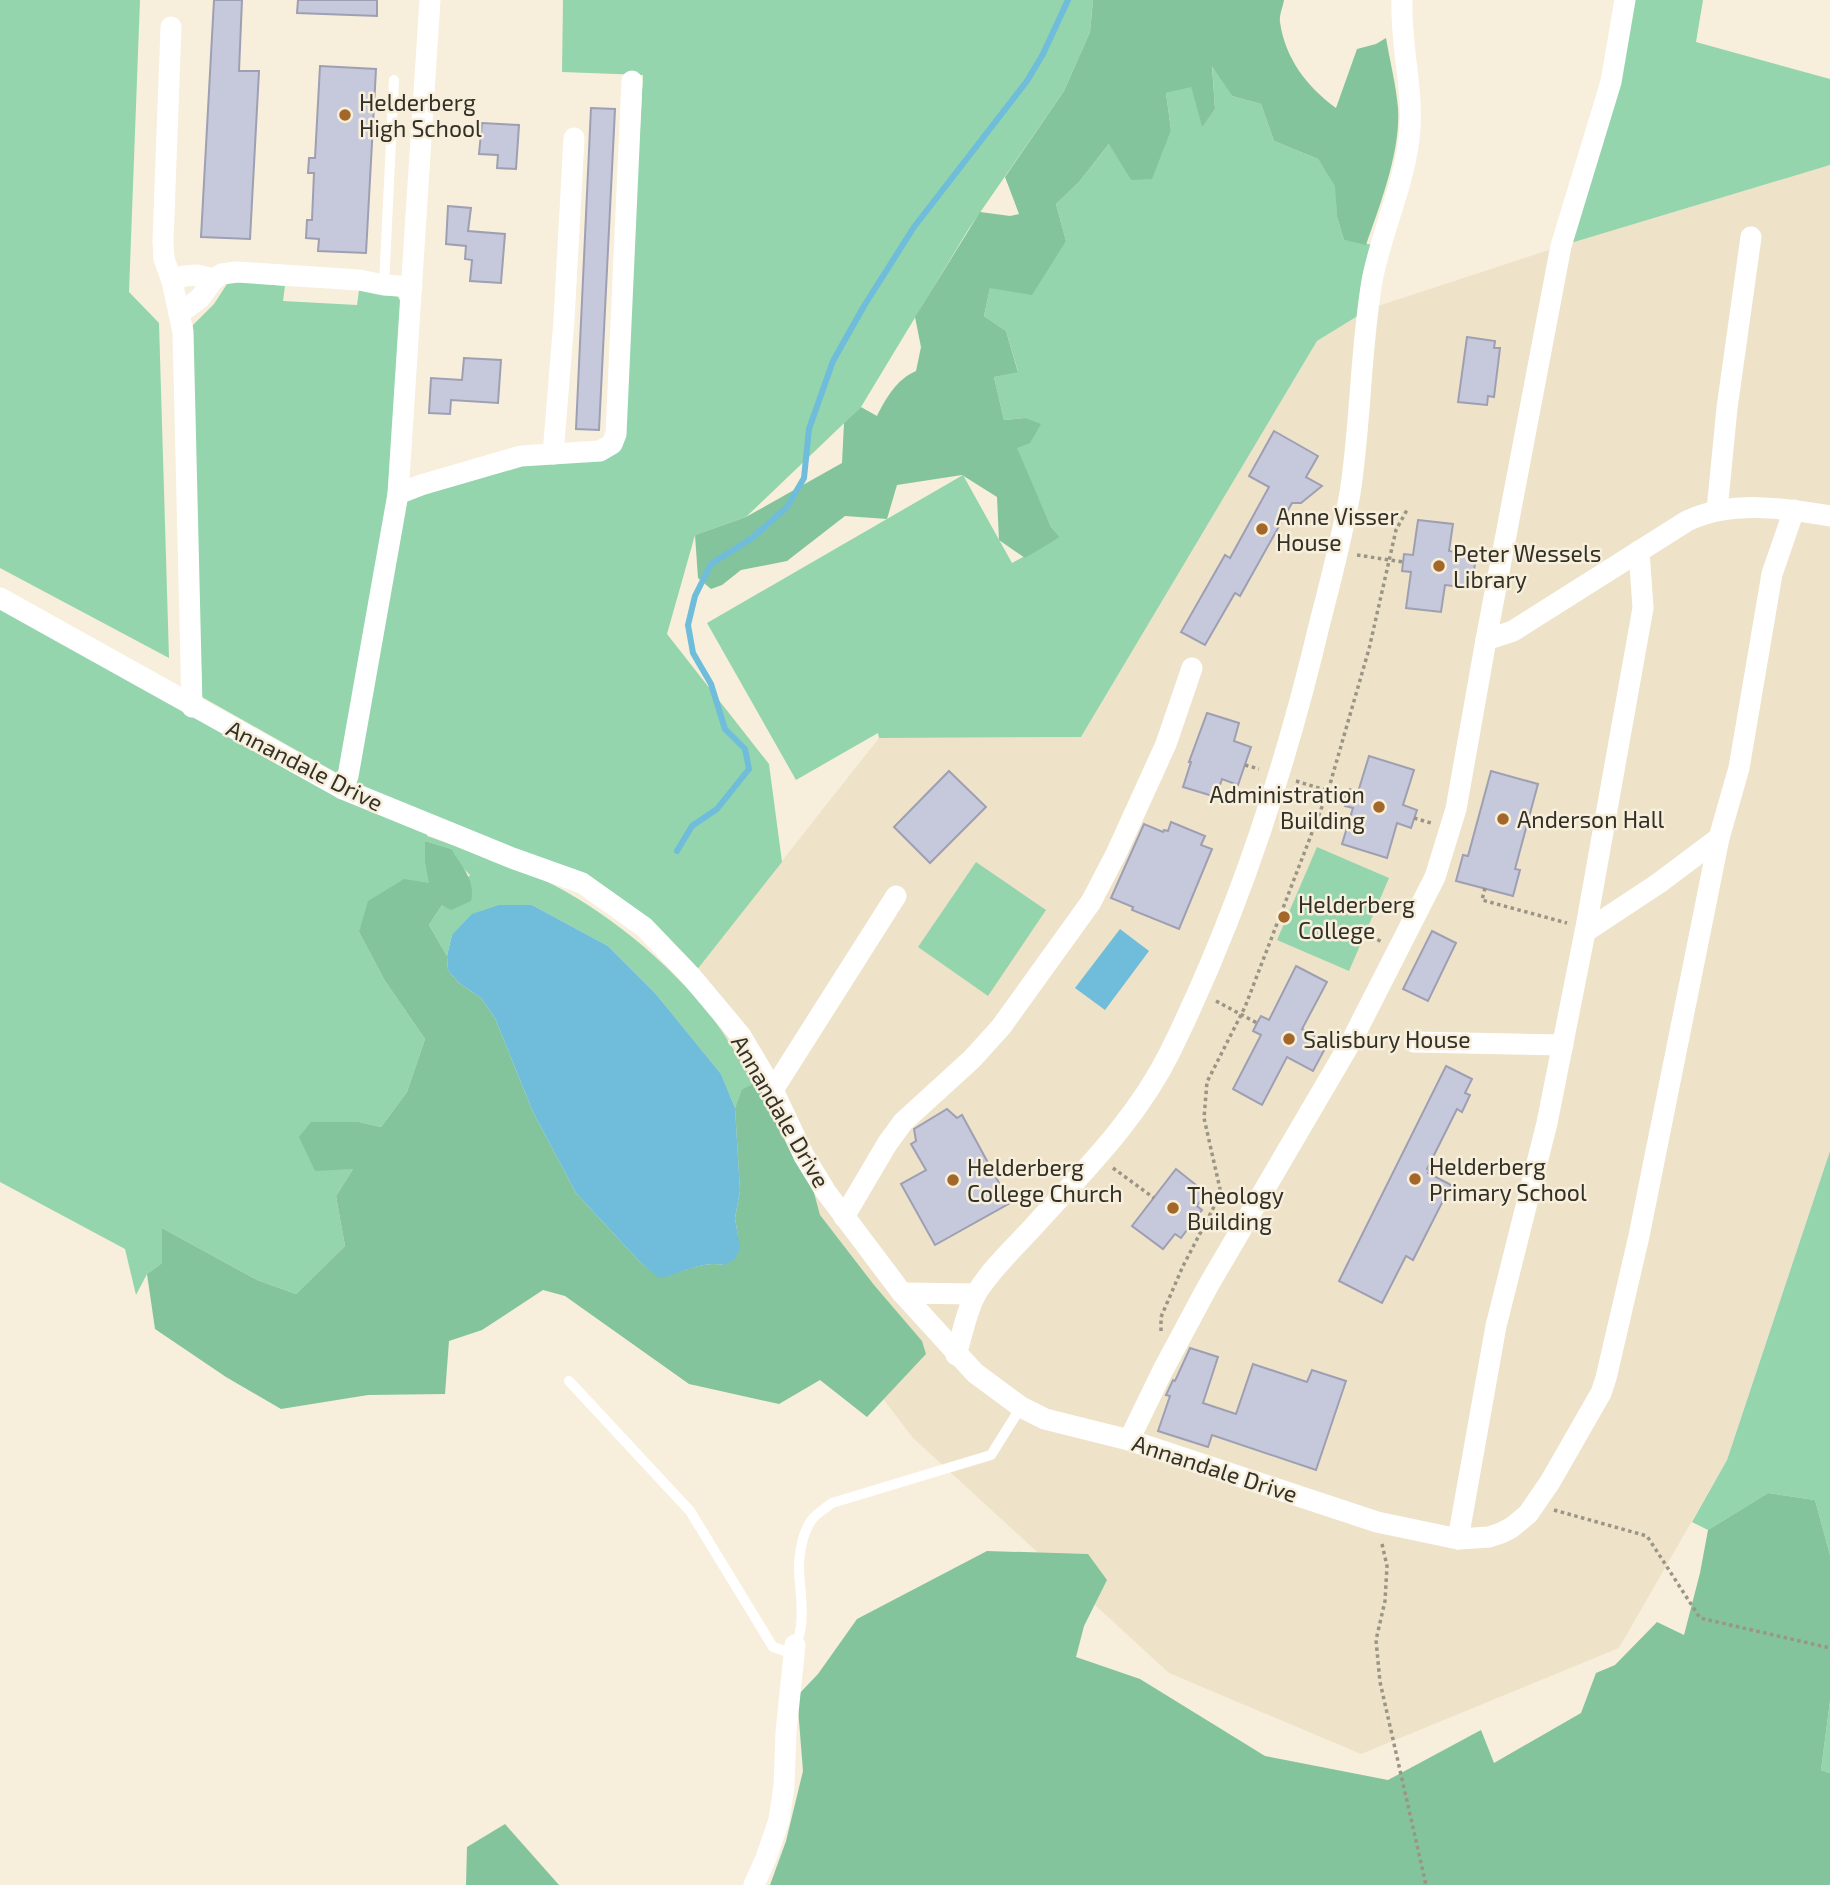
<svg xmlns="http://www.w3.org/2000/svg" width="1830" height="1885" viewBox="0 0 1830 1885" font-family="'Exo 2',sans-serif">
<rect width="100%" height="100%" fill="#f7efdb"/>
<path fill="#eee3c9" d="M1830,165v986l-103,309 -108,188 -258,106 -192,-81 -256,-235 -288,-378 254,-322 202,-1 236,-396 52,-32 192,-63z"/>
<g fill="#94d5ae">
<path d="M0,0h140l-11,292 30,31 10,335 -169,-90z"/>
<path d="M563,0h530l-3,32 -26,59 -96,139 -107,177 -115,110 -51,18 -28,99 102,130 13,98 -86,109 -45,-48 -298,-139 47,-278 16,-16 105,-29 85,-7 18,-44 19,-335 -81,-3z"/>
<path d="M1625,0h78l-7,42 134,37v86l-269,81z"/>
<path d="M1212,64l20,32 29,8 13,37 44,18 18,27 1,31 7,23 36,6 -11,63 -52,32 -236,396 -202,1 -1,-5 -82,47 -89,-157 256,-148 49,88 48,-26 -9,-10 -35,-79 9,-30 -21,2 -10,-43 24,-6 -12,-40 -22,-15 6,-28 76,-47 -10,-37 23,-22 31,-39 21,37 40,-50 -5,-37 25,-7 11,40 13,-17z"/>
<path d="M233,281l52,5 -2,15 74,4 2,-15 38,5 9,17 -15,181 -49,283 -140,-79 -11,-344 2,-28 21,-21 13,-20z"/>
<path d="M0,602l429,227 -2,7c38,14 79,26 115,43 65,32 124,81 169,137 16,21 29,45 44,67l-13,6 -7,19 -14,-34 -66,-81 -47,-47 -76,-41 -80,30 -5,21 -18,-31 13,-20 28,-30 -9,-9 -9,-17 -27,-8v22l5,20 -71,49 26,49 40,58 -18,53 -26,35 -22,-5 -6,47 -17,27 9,50 -49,48 -39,-14 -95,-52v35l-15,11 -11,21 -11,-46 -125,-67z"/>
<path d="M1317,847l72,31 -40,93 -72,-31z"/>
<path d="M976,862l70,48 -58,86 -70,-49z"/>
<path d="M1830,1151v404l-15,-55 -47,-7 -60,37 -16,-8 35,-62z"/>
<path d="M1830,1701v72l-9,-3z"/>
</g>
<g fill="#83c49d">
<path d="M1093,0h191c-1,7 -5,15 -4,22 5,36 27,65 56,86l21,-59 19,-5 10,-6c4,23 10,47 12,70 3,43 -18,97 -32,137l-22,-5 -7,-23 -2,-31 -17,-27 -44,-18 -13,-37 -29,-8 -20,-30 3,43 -13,18 -11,-40 -25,6 5,37 -19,49 -21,1 -22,-36 -30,38 -23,22 10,37 -34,54 -42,-7 -6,28 22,15 12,41 -24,5 10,43 21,-2 16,6 -11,19 -13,5 34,79 9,10 -35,21 -26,-18 -2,-43 -35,-22 -65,10 -10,34 -42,-3 -58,45 -46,9 -19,15 -11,4 -13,-11 -3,-43 51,-18 96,-54 2,-40 17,-16 16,9c9,-18 20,-37 39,-45l5,-24 -6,-30 65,-105 30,4 9,-2 -14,-37 59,-86 26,-59z"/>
<path d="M425,841l27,8c9,18 24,30 19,52l-20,9 -9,-5 -13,20 18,31 1,14 11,13 22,15 14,20 38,94 43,81 64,69 19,15c22,-3 43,-17 65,-12l14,-28 -3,-19 5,-27 -5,-83 7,-19 13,-6 18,15 31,58 16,59 54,70 48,56 4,13 -59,63 -47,-37 -41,24 -90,-20 -124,-88 -22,-6 -61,40 -33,11 -4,53 -77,1 -87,14 -55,-32 -71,-48 -8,-55 15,-11v-35l95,52 39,14 49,-48 -9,-50 17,-27 -38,2 -16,-34 12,-15h48l22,5 26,-35 18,-53 -40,-58 -26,-49 9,-31 36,-22 25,4 -4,-20z"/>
<path d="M1768,1493l47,7 15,55v146l-9,69 9,3v112h-1060l16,-44 17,-70 -6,-75 21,-22 39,-55 130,-68 101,3 19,26 -23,46 -8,31 64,22 125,77 123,24 93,-50 13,33 87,-50 15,-40 19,-8 42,-43 27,13 16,-62 8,-43z"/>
<path d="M505,1824l54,61h-93l1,-38z"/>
</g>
<g fill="#6fbcdb">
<path d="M499,905h33l76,41 47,47 66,81 14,34 5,83 -5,27 5,30 -5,11 -11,6c-22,-5 -43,9 -65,13l-19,-16 -64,-69 -43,-81 -38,-94 -14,-20 -22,-15 -11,-13 -1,-14 5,-21 20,-21z"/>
<path d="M1120,929l29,22 -44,59 -30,-22z"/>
</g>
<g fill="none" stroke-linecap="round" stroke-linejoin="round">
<path stroke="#6fbcdb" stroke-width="6" d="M677,851l15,-25 25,-17 32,-40 -4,-20 -20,-20 -14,-45 -18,-31 -5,-28 7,-29 16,-32 41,-26 35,-31 17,-29 5,-49 24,-68 31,-55 50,-79 113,-146 16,-27 25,-54"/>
</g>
<g fill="#c6c8db" stroke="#9e9fb2" stroke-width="2">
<path d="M214,0h28l-3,71h20l-9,168 -49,-2z"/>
<path d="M298,0h79v16l-80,-3z"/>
<path d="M320,66l56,3 -10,184 -48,-2 1,-12 -13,-1 1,-18h5l2,-47h-6l1,-15h6z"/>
<path d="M591,108l24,1 -16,321 -23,-1z"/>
<path d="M482,123l37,2 -3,44 -19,-1 1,-13 -19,-1z"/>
<path d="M448,206l23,2 -3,23 37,3 -4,49 -31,-2 2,-21 -7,-1 1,-13 -20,-2z"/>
<path d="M1467,337l28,4 -1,7h6l-6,49 -6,-1 -1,9 -29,-3z"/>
<path d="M464,358l37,2 -3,43 -47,-3 -1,14 -21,-1 2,-35 31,2z"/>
<path d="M1274,431l44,25 -12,21 16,9 -21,17h-9l-52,93 -5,-3 -30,52 -24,-13 44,-77 5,3 39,-71 -20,-11z"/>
<path d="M1418,520l35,4 -4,27 27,4 -4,33 -27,-3 -4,27 -35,-4 5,-36 -9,-1 2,-17 9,1z"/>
<path d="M1207,713l32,10 -5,18 17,6 -13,38 -16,-6 -6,18 -33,-10 8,-25h-2z"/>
<path d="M1369,756l45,14 -11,35 14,5 -6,18 -14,-5 -10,35 -45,-14 11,-36 -8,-2 3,-9 2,-8 8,3z"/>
<path d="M949,771l37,36 -56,56 -36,-36z"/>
<path d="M1491,771l47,13 -23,85 5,1 -7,26 -57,-15 7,-26 5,1z"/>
<path d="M1171,822l34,14 -4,9 11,4 -33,80 -47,-19 1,-3 -22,-9 33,-74 19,8 1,-2 4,1z"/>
<path d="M1432,931l24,12 -28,58 -25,-12z"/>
<path d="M1296,966l31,16 -25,47 26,14 -15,28 -26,-14 -25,48 -29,-16 28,-54 -8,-4 4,-8 4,-7 8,4z"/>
<path d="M1446,1066l26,13 -7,14 5,2 -8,17 -5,-3 -30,60 3,1 -2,3 23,12 -38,75 -7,-4 -24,47 -43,-22z"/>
<path d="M947,1109l10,9 5,-3 48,88 -75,42 -34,-61 25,-14 -15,-26 5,-3 -2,-12z"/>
<path d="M1176,1169l30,24 -9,13 5,4 -21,28 -6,-4 -12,15 -31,-23z"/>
<path d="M1190,1348l28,9 -15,46 33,11 17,-50 54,18 5,-12 34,11 -30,89 -104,-35 -4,12 -50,-16 12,-35 -4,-1 7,-15 2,1z"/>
</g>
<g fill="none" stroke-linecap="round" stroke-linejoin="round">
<g stroke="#9a9586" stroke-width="3.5" stroke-dasharray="3.5 3.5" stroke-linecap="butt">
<path d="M1357,555l46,7"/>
<path d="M1245,765l14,4"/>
<path d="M1296,781l52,16"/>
<path d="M1414,818l17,5"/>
<path d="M1485,888l-3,12 85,23"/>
<path d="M1365,933l17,9"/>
<path d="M1216,1001l41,22"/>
<path d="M1113,1168l41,30"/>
<path d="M1161,1331v-14l22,-51 34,-65 3,-12 -16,-71 3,-36 38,-75 83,-216 41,-142 27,-119 11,-20"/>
<path d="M1554,1510l93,26 53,82 130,30"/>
<path d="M1382,1544l5,22 -2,35 -9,39 4,42 46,203"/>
</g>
<g stroke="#fff" stroke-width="10">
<path d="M384,285l10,-205"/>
<path d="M569,1381l121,130 83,136 12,4c27,-8 13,-65 14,-87 1,-13 4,-32 12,-43 4,-7 15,-13 21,-18l159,-48 30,-48"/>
</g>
<g stroke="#fff" stroke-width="21">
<path d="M171,27l-8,214 1,18 8,22 11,51 9,375"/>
<path d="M172,281l12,-5 13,-1 17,4 8,-5 15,-2 122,8 25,5 28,2"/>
<path d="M179,314l21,-16 14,-19"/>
<path d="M553,454l11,-134 10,-182"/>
<path d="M398,494l23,-9 100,-29 79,-5 12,-7 4,-10 16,-353"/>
<path d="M1717,510l10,-102 24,-171"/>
<path d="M0,598l343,191 169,69 70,25 62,44 46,48 51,61 32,54 31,66 22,36 76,101 73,80 46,34 24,12 84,21 248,82 81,17 31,-2 12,-4 10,-5 17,-14 22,-32 51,-89 5,-15 33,-142 80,-398 20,-70 33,-194 22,-64"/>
<path d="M1486,640l75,-394 50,-164 14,-82"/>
<path d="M343,789l5,-13 50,-282 32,-494"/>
<path d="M1585,932l74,-49 60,-45"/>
<path d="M1414,1042l149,3"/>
<path d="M773,1090l123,-194"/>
<path d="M844,1217l43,-73 16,-22 69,-63 29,-32 90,-125 25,-48 50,-110 26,-76"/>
<path d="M902,1293l74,1"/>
<path d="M956,1355c6,-19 11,-47 21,-63 15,-24 39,-46 58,-67 49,-54 102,-106 135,-173 67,-136 115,-282 150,-430 11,-42 22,-85 30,-129 11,-70 10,-141 22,-212 9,-48 31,-93 37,-142 6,-46 -9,-93 -7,-139"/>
<path d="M1129,1440l34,-70 45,-84 144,-246 83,-163 21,-68 30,-169 27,-9 174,-110c45,-21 96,-13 143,-5"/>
<path d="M1458,1539l38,-213 51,-203 39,-196 57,-319 -4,-57"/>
<path d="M754,1885l12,-27 13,-38 5,-34 2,-54 9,-87"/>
</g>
</g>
<g fill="#a4672a" stroke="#f7efdb" stroke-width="2.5">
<circle cx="345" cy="115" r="7"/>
<circle cx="1262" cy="529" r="7"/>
<circle cx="1439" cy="566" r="7"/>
<circle cx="1379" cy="807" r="7"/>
<circle cx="1503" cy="819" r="7"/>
<circle cx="1284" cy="917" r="7"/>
<circle cx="1289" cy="1039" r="7"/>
<circle cx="1415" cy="1179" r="7"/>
<circle cx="953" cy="1180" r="7"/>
<circle cx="1173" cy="1208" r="7"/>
</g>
<g text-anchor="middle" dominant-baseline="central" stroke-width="5" stroke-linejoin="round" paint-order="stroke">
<g font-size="23" fill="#333028" stroke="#f7efdb" text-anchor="start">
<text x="359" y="102">Helderberg<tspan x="359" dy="26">High School</tspan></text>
<text x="1276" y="516">Anne Visser<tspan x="1276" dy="26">House</tspan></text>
<text x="1453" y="553">Peter Wessels<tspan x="1453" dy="26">Library</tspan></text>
<text x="1365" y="794" text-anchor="end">Administration<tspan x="1365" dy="26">Building</tspan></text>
<text x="1517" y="819">Anderson Hall</text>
<text x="1298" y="904">Helderberg<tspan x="1298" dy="26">College</tspan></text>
<text x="1303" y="1039">Salisbury House</text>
<text x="1429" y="1166">Helderberg<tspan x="1429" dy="26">Primary School</tspan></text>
<text x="967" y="1167">Helderberg<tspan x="967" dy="26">College Church</tspan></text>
<text x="1187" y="1195">Theology<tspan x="1187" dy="26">Building</tspan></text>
</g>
<g font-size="23" fill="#333028" stroke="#f7efdb">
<text transform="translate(305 765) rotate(27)">Annandale Drive</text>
<text transform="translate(781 1111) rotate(60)">Annandale Drive</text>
<text transform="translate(1215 1468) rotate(18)">Annandale Drive</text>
</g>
</g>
</svg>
